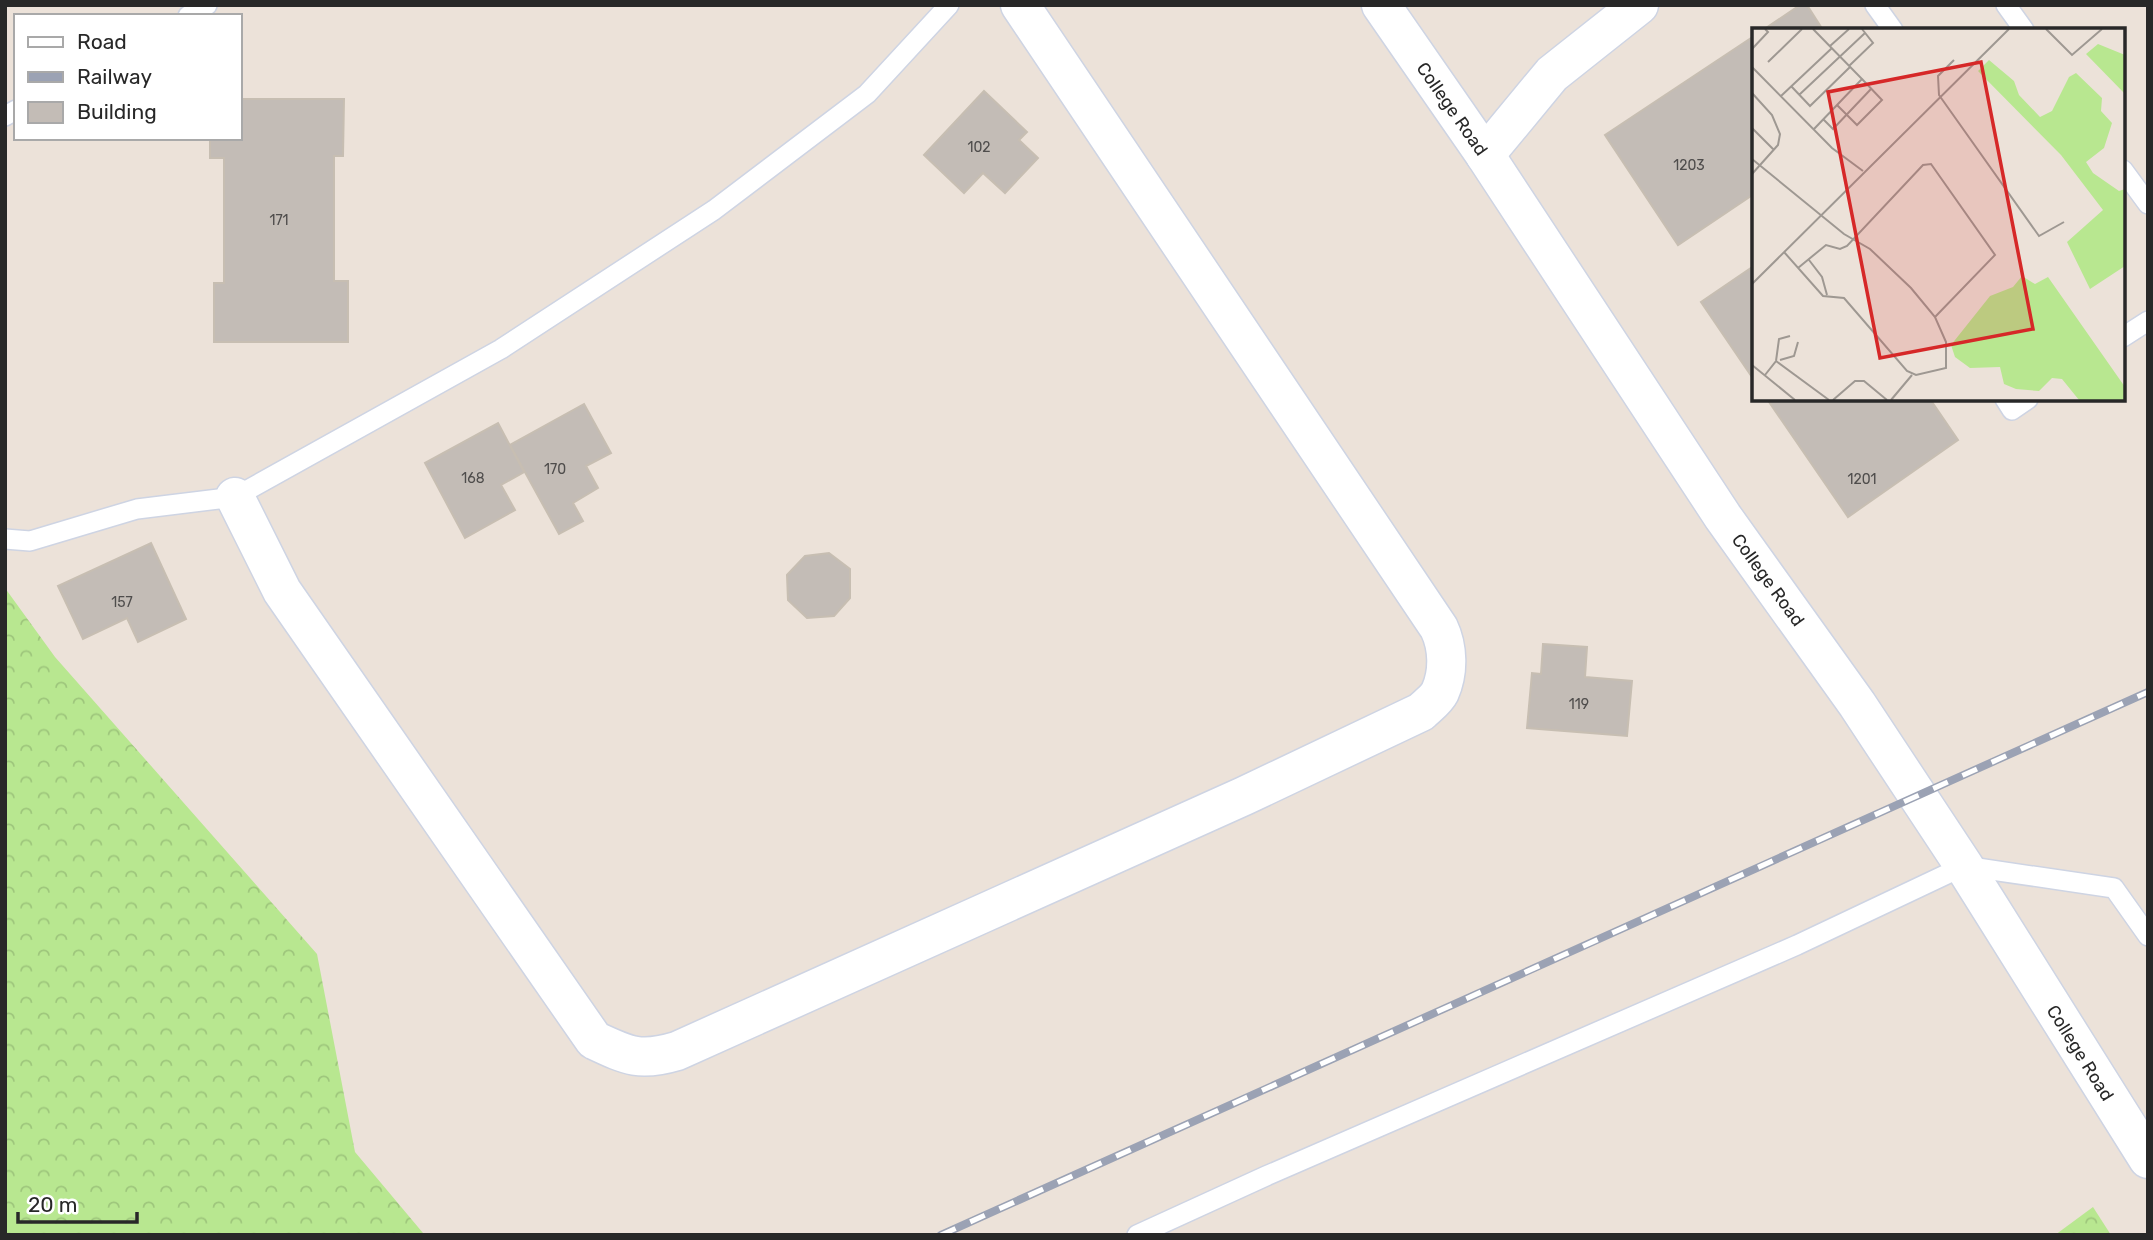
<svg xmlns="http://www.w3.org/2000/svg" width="2153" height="1240" viewBox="0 0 2153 1240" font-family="Rubik,sans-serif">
<defs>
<pattern id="forest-crowns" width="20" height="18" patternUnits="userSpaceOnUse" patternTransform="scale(1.75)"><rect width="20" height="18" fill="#b8e790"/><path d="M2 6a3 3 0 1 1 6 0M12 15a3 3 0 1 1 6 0" fill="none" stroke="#9ec67c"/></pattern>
</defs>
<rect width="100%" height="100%" fill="#ece2d9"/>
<g fill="url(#forest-crowns)">
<path d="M5,588l50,69 262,297 38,198 68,81 -1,2h-417z"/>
<path d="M2093,1207l18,28h-56z"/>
</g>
<g fill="#c3bcb6" stroke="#c7beb2" stroke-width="2">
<path d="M1800,5h7l16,25h-60z"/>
<path d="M1754,36v158l-76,51 -73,-110z"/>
<path d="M984,91l43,41 -8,8 19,18 -33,35 -22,-20 -19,20 -40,-38z"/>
<path d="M240,99h104l-1,57h-9v125h14v61h-134v-59h10v-125h-14v-20h30z"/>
<path d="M1754,266v114l-53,-78z"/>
<path d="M1767,399h163l28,41 -110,77z"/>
<path d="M584,404l27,49 -25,13 12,22 -25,15 10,18 -24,13 -49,-89z"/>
<path d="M498,423l26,49 -23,13 14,25 -50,28 -40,-75z"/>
<path d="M151,543l35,76 -48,23 -11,-24 -44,21 -25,-53z"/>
<path d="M829,553l21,16v29l-16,18 -27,2 -19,-18 -1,-25 18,-19z"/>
<path d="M1543,644l44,3 -2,30 47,4 -5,55 -100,-8 5,-55 9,1z"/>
</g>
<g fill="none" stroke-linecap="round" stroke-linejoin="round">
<defs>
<g id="service">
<path d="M1875,5l18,25"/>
<path d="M2006,5l18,25"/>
<path d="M188,16l19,-11"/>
<path d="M5,116l11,-6"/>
<path d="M2123,170l25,34"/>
<path d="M2123,337l25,-16"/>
<path d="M2005,399l7,11 16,-11"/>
<path d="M5,539l25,2 107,-32 98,-12 266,-148 213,-139 153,-116 82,-89"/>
<path d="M1137,1235l129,-59 531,-231 167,-79 150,22 34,48"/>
</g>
<g id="minor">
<path d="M1485,155l67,-81 87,-69"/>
<path d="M235,497l47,94 312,449c34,16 46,22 83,11l567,-255 177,-84c6,-6 15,-12 19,-20 9,-20 8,-45 -1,-64l-419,-623"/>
</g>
<path id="tertiary" d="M1381,5l104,150 238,362 134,187 107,162 184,293"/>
</defs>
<use href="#service" stroke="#ced4e3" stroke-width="22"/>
<use href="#minor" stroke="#ced4e3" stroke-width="41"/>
<use href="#tertiary" stroke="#ced4e3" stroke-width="41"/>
<use href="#service" stroke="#fff" stroke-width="19"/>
<use href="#minor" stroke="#fff" stroke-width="38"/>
<use href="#tertiary" stroke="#fff" stroke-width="38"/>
<defs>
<path id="rail" d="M941,1235l1207,-543"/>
</defs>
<use href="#rail" stroke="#9ba2b4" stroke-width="8"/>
<use href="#rail" stroke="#fff" stroke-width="5" stroke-dasharray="16" stroke-linecap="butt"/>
</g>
<g text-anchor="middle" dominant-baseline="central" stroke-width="5" stroke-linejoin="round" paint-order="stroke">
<g font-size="14" fill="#4f4d4c">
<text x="979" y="147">102</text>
<text x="1689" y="165">1203</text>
<text x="279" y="220">171</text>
<text x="555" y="469">170</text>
<text x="473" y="478">168</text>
<text x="1862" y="479">1201</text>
<text x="122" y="602">157</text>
<text x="1579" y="704">119</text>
</g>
<g font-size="18" fill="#282828" stroke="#fff">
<text transform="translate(1452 109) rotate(55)">College Road</text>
<text transform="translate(1768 580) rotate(54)">College Road</text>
<text transform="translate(2080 1053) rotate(58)">College Road</text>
</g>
</g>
<g transform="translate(1752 28)">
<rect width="373" height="373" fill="#ece2d9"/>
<path d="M346,16l27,11v39l-39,-40zM237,32l25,21 5,14 21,22 12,-6 17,-34 7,-4 26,25 -1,13 11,12 -8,25 -18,14 7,11 26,18 6,-2v77l-35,23 -23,-47 36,-32 -42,-55 -83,-84zM270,248l13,8 13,-7 77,110v13h-46l-17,-21 -10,-1 -13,13 -23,-2 -12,-5 -4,-17 -30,1 -15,-11 -4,-12 39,-49 23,-9z" fill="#b8e790"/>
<path fill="none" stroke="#9e9892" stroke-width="2" d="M61,1l49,50 -48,50M294,1l26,26 30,-26M78,18l19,-17M0,21l16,-17 -3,-3M202,32l-16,16 1,19 100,141 25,-14M16,34l34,-33M97,38l24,-23 -11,-14M0,39l80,81 31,23M39,58l19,20 40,-39M0,65l20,22 8,19 -2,11 -26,29M47,67l66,-62M29,68l51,-48M85,77l20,20 25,-25 -20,-21M71,91l10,10 38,-40M0,100l22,22M0,131l92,75 26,15 41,39 24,29 11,25v26l-30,7 -9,-4 -63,-73 -21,-2 -39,-44M57,232l13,17 5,18M46,240l28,-23 14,4 7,-3 76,-81 8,-1 64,91 -60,62M0,256l257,-255M28,332l14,-4 4,-14M24,333l53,39M0,337l43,35M13,347l11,-14 3,-22 11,-3M81,372l22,-19h9l23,19M139,372l21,-25"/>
<path fill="#d62828" fill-opacity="0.15" stroke="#d62828" stroke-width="3.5" d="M229,34l52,267 -153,29 -52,-266z"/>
<rect width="373" height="373" fill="none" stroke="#282828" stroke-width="3.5"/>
</g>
<rect width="2153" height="1240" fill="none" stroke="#282828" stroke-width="14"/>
<rect x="14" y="14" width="228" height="126" fill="#ffffff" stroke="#a9a9a9" stroke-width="2"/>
<rect x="28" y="37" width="35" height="10" fill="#ffffff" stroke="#a9a9a9" stroke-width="2"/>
<text x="77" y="49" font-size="21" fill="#282828">Road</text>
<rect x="28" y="72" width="35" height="10" fill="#9ba2b4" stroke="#a9a9a9" stroke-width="2"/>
<text x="77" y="84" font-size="21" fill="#282828">Railway</text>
<rect x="28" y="102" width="35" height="21" fill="#c3bcb6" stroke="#a9a9a9" stroke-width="2"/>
<text x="77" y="119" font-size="21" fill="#282828">Building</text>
<path d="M18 1212v10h119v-10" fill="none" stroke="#282828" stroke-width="3.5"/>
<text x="28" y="1212" font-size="21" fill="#282828" stroke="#ffffff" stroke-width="5" paint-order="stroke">20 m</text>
</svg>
